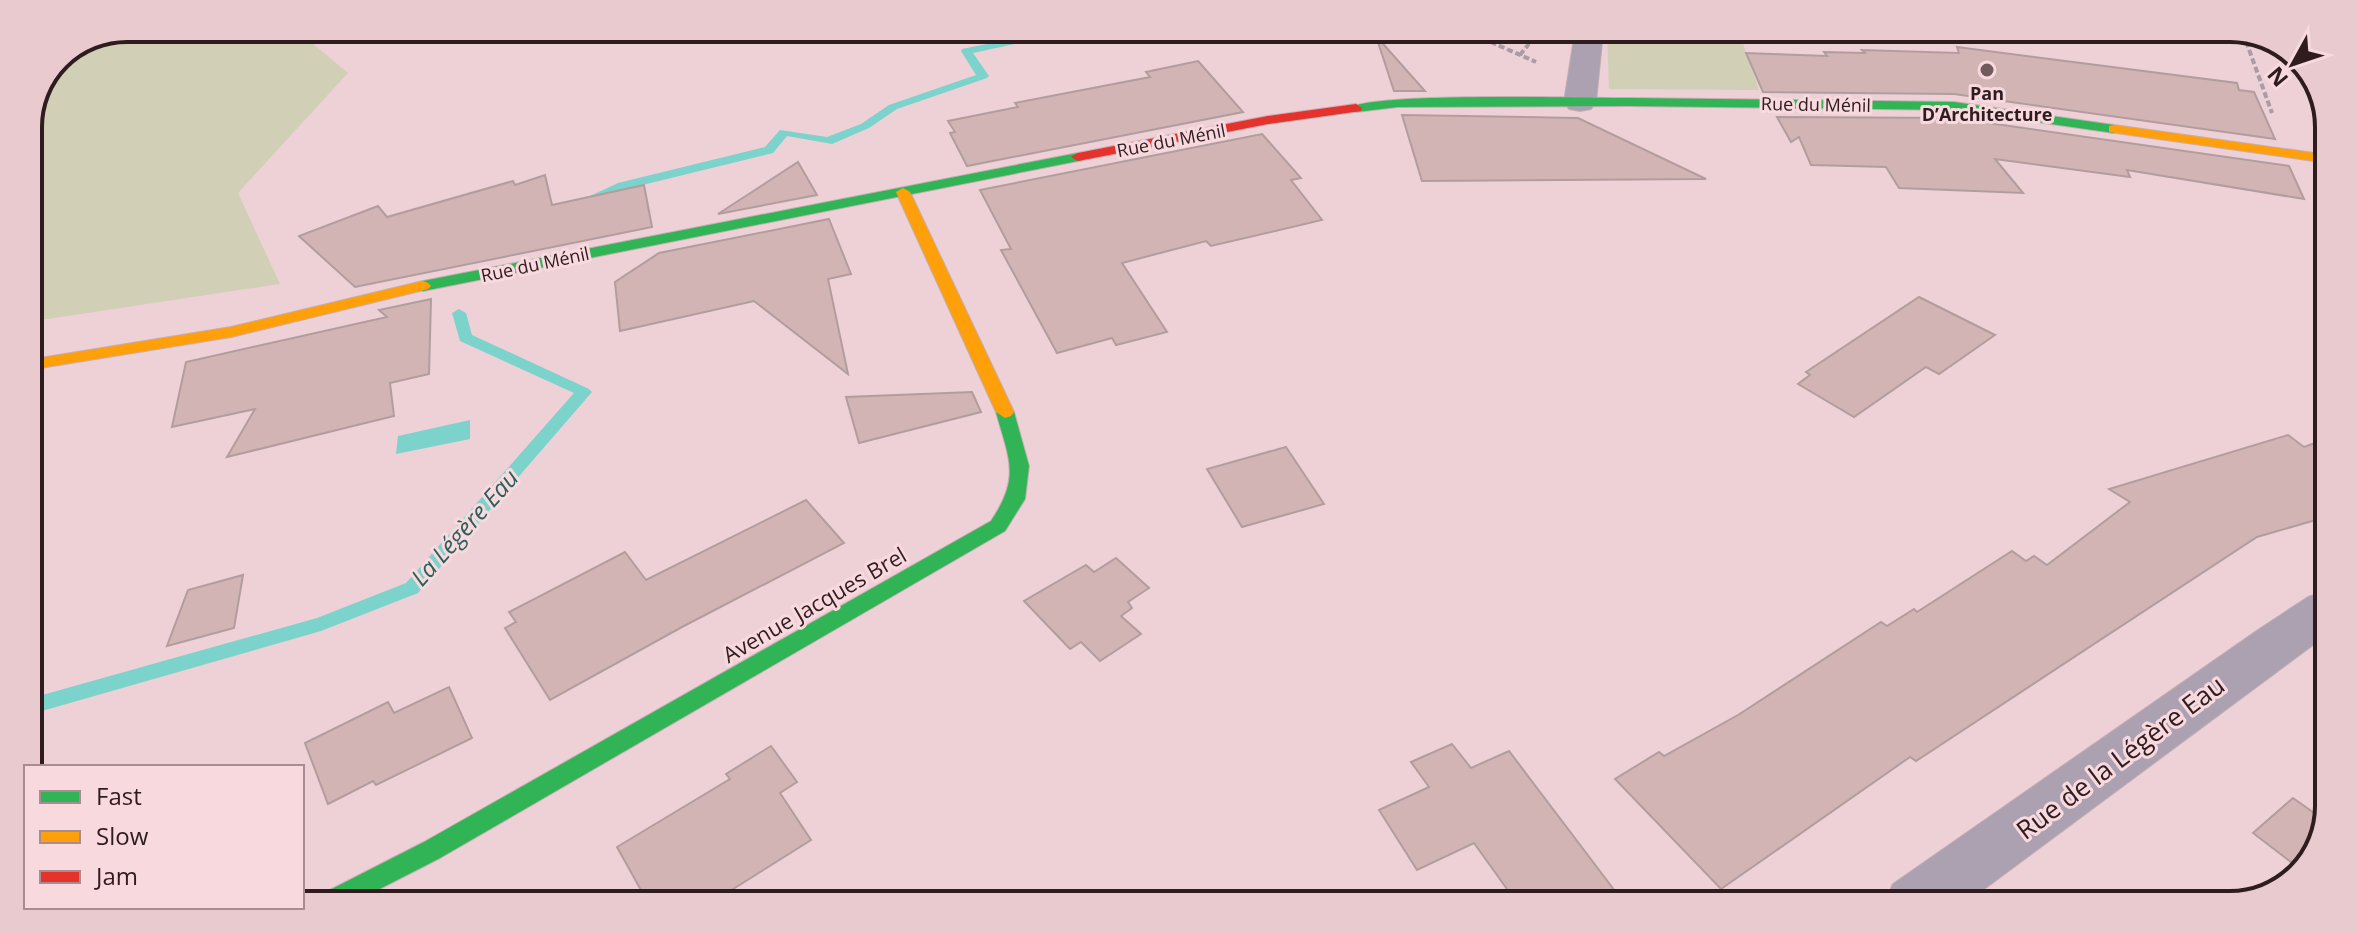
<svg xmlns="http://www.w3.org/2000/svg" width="2357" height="933" viewBox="0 0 2357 933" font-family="'Open Sans',sans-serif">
<rect width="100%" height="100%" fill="#edd1d6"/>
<g fill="#d1d0b6">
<path d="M127,28h167l54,45 -110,120 42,91 -252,38v-201l29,-64z"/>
<path d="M1607,32h132l20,58 -150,-1z"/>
</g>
<path fill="#7cd3cc" d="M470,420v19l-74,15 2,-18z"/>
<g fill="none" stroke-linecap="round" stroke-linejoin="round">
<g fill="#7cd3cc" fill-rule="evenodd">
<path d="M1056,30h23l-106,23 16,23 -2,2 -90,31 -28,19 -37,16 -45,-8 -14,17 -147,36 -39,16h-8l-2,-3 41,-19 147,-36 15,-17 47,7 34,-13 28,-19 87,-30 -15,-24 1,-2z"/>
<path d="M1096,30l32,1 -5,3z"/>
<path d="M459,309l7,4 6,22 117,54 3,3 -174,201 -97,38 -293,84v-16l289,-81 89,-35 168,-190 -114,-52 -8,-28z"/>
</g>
</g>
<g fill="#d3b4b4" stroke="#b29d9e" stroke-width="2">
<path d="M1376,36l49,55h-31z"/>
<path d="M1957,47l280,36 2,7 15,2 21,47 -321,-45 -191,-2 -17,-39 81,3 -3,-4 41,1 -3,-3 97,3z"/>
<path d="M1198,61l45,51 -276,54 -17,-33 5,-1 -7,-11 70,-14 -3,-4 135,-26 -4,-5z"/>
<path d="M1402,115l176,3 128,61 -284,2z"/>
<path d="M1777,117l177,1 335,48 15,33 -177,-29 3,7 -135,-18 28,34 -124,-5 -13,-21 -75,-2 -12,-28 -8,5z"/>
<path d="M1262,134l39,44 -10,2 31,40 -111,26 -5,-5 -84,22 45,69 -51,13 -4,-7 -55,15 -56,-103 10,-1 -31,-59z"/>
<path d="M798,162l19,33 -99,19z"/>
<path d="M545,175l7,30 92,-20 8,42 -297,60 -56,-51 79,-30 9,11 126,-36 2,4z"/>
<path d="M829,219l22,55 -23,5 20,95 -94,-73 -134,30 -5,-49 44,-29z"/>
<path d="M1919,297l76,38 -56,39 -13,-7 -72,50 -56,-33 12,-9 -4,-3z"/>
<path d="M431,299l-2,75 -39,9 4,33 -167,41 28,-48 -83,18 14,-65 201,-45 -8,-7z"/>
<path d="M972,392l9,20 -122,31 -13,-46z"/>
<path d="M2288,435l16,12 22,-8v78l-69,20 -341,224 -6,-4 -189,132 -106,-110 44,-27 5,4 74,-41 143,-93 6,4 27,-17 3,3 95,-61 14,10 8,-5 13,9 83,-63 -21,-13z"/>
<path d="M1286,447l38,57 -82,23 -35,-58z"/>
<path d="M806,500l38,43 -162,84 -132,73 -45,-72 11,-6 -7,-10 116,-60 21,28z"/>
<path d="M1116,558l33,30 -21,14 4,6 -11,8 20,18 -41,27 -19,-19 -11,7 -46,-48 62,-36 8,7z"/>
<path d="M243,575l-9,53 -67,18 21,-56z"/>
<path d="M449,687l23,51 -96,47 -3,-4 -45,23 -23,-61 83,-41 6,11z"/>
<path d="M1452,744l19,24 38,-17 115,152h-107l-43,-60 -57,27 -38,-60 50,-23 -18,-25z"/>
<path d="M771,746l26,36 -17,11 31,47 -97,61h-67l-30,-54 113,-68 -4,-5z"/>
<path d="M2293,798l31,22v18l-24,31 -47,-36z"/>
</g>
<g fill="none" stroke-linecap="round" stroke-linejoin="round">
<defs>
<g id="street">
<path d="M1575,32h28l-7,70 -5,7 -11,2 -11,-2 -5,-7z"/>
<path d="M2325,591v45l-338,251 -25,17h-78l9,-20 362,-252 53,-35z"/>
</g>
<g id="fast">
<path d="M1629,98l325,4 160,23 7,4 -7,4 -160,-23 -325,-4 -231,1 -42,5 -6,-4c21,-16 237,-10 279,-10z"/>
<path d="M1078,153l5,1v6l-660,131 -8,-5 8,-5z"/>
<path d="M1005,406l9,6 15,54 -4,33 -20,32 -565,327 -82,42h-35l3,-8 98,-50 567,-321c30,-44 18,-62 5,-109z"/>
</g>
<g id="slow">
<path d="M2114,125l214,30v8l-219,-31v-6z"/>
<path d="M903,188l7,4 104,220 -3,4 -6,2 -9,-6 -100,-220z"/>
<path d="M423,281l5,2 3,3 -3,3 -197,48 -203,33v-10l203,-33z"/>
</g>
<path id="jam" d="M1356,104l6,4 -1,3 -93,13 -190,37 -7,-4 7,-4 190,-37z"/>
</defs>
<use href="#street" stroke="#c4afb3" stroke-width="2"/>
<use href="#fast" stroke="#c4afb3" stroke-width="2"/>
<use href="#slow" stroke="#c4afb3" stroke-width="2"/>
<use href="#jam" stroke="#c4afb3" stroke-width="2"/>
<g stroke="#aa9ba5" stroke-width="4" stroke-dasharray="6 3" stroke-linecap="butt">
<path d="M1466,31l70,31"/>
<path d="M2243,33l29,80"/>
<path d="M1520,55l8,-10 -1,-13"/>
</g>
<use href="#street" fill="#aca1b1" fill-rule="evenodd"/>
<use href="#fast" fill="#30b455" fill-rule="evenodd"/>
<use href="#slow" fill="#ff9f0a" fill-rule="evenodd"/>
<use href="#jam" fill="#e5322d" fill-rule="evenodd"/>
</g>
<circle fill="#715b5f" stroke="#f8d9de" stroke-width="3" cx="1987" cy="70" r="8"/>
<g text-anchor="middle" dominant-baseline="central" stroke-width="6" stroke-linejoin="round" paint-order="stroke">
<g font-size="18" font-weight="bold" fill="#2e1c1f" stroke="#f8d9de">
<text x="1987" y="93">Pan<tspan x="1987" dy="21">D’Architecture</tspan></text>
</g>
<g font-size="18" fill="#2e1c1f" stroke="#f8d9de">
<text transform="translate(1816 104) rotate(1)">Rue du Ménil</text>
<text transform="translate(1171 140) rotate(-11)">Rue du Ménil</text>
<text transform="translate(535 264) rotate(-12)">Rue du Ménil</text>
</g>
<g font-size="22" fill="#2e1c1f" stroke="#f8d9de">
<text transform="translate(814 604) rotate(-30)">Avenue Jacques Brel</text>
</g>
<g font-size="24" font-style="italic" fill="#29605a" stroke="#f8d9de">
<text transform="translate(464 527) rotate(-48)">La Légère Eau</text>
</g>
<g font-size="26" fill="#2e1c1f" stroke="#f8d9de">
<text transform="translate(2120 757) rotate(-37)">Rue de la Légère Eau</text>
</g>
</g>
<path d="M0 0H2357V933H0ZM127 42H2230A85 85 0 0 1 2315 127V806A85 85 0 0 1 2230 891H127A85 85 0 0 1 42 806V127A85 85 0 0 1 127 42Z" fill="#e8cacf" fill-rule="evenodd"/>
<path fill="none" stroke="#2e1c1f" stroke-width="4" d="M127 42H2230A85 85 0 0 1 2315 127V806A85 85 0 0 1 2230 891H127A85 85 0 0 1 42 806V127A85 85 0 0 1 127 42Z"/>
<rect x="24" y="765" width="280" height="144" fill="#f8d9de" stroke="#a78d92" stroke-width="2"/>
<rect x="40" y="791" width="40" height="12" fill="#30b455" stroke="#a78d92" stroke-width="2"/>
<text x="96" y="805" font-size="24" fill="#2e1c1f">Fast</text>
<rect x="40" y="831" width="40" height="12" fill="#ff9f0a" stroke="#a78d92" stroke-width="2"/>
<text x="96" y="845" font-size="24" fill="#2e1c1f">Slow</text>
<rect x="40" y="871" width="40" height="12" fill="#e5322d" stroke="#a78d92" stroke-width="2"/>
<text x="96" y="885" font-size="24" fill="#2e1c1f">Jam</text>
<g transform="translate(2293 64) rotate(230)" stroke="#f8d9de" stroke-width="6" paint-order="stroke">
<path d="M0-6L14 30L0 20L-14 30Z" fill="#2e1c1f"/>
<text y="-12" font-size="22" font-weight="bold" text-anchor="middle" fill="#2e1c1f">N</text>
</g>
</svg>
